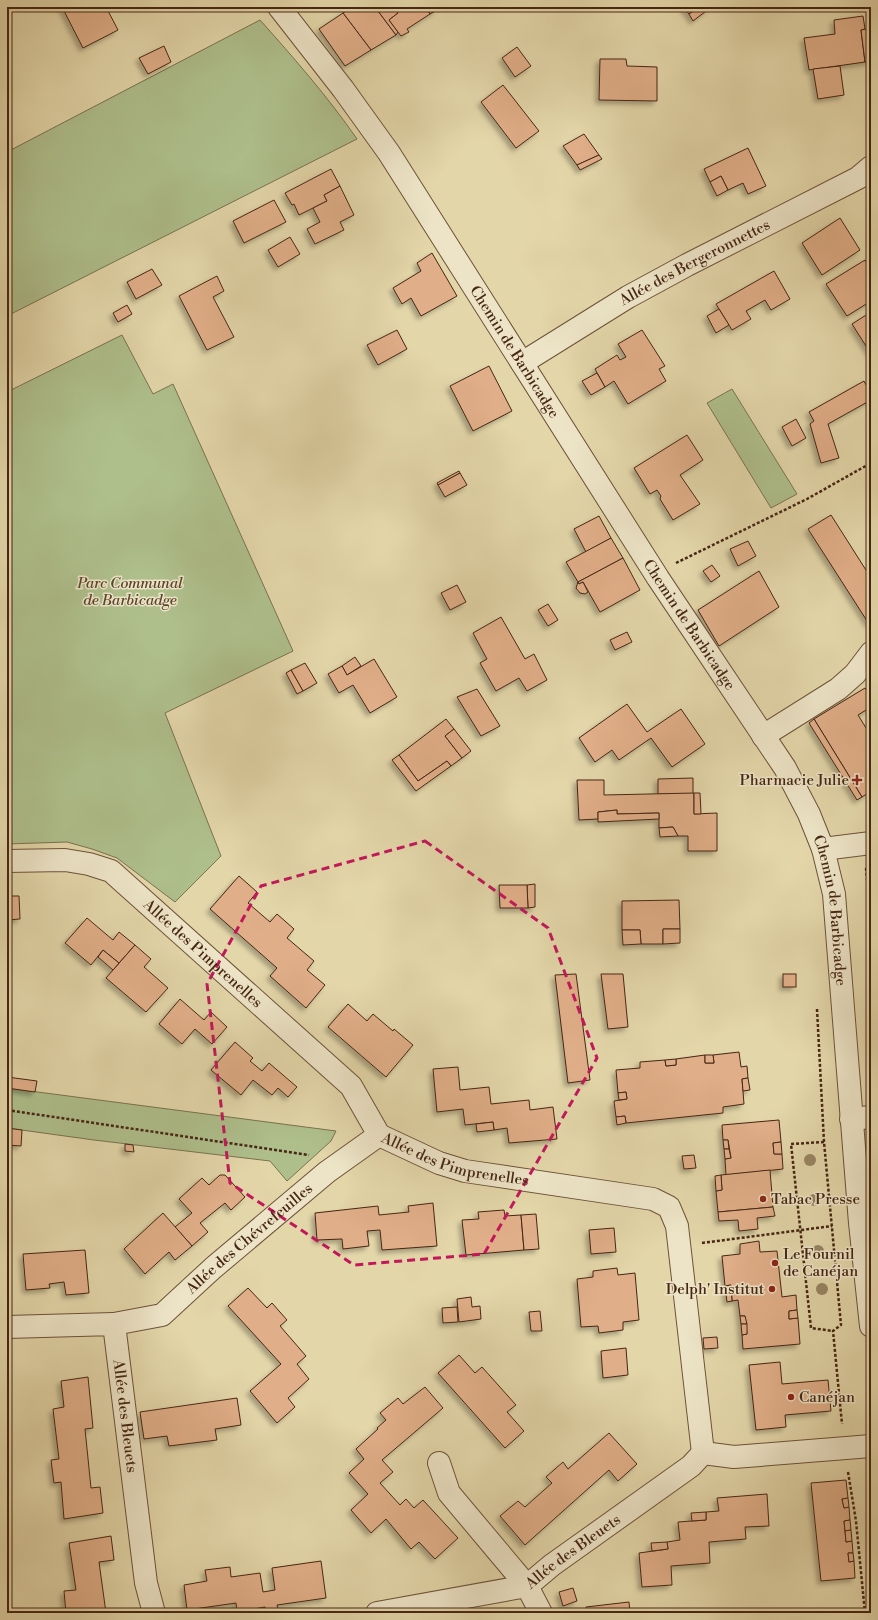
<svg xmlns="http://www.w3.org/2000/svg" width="878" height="1620" viewBox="0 0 878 1620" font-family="'Libre Bodoni',serif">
<defs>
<filter id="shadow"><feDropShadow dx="-3.5" dy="3.5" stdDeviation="2" flood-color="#0004"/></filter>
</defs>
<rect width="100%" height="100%" fill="#e3d6a9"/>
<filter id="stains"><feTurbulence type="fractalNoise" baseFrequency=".005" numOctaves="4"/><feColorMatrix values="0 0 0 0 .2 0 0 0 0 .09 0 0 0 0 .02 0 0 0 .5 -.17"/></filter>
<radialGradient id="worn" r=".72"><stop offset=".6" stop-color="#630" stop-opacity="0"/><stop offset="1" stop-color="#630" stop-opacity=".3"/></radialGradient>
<g fill="#aebf8c" stroke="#7a7250">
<path d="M260,20c34,38 68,77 97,119l-350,177v-164z"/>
<path d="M122,335l31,59 20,-10 120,267 -128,62 56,143 -46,46 -58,-44 -25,-9 -25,-7 -60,2v-452z"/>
<path d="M732,389l65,105 -26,14 -64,-105z"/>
<path d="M7,1088l329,43 -5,10 -44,40 -17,-20 -176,-21 -87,-12z"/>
</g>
<g fill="#e0ae88" stroke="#462614" filter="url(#shadow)">
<path d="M62,7h44l12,23 -35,18z"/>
<path d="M353,7h10l3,4 6,-4h3l21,28 -25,15 -28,-37z"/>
<path d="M375,7h18l5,6 -9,7 9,12 -2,3z"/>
<path d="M393,7h33l4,7 -23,15 2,3 -8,4 -12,-16 9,-7z"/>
<path d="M426,7h9l2,3 -7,4z"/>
<path d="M683,7h16l-10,7z"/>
<path d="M699,7h10l1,1 -17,13 -4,-7z"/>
<path d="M343,13l28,37 -26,16 -26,-37z"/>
<path d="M863,16l2,13 -4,1 4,32 -56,8 -5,-32 31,-4 -1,-14z"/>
<path d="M871,28v33l-6,1 -4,-32z"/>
<path d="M164,46l7,16 -23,12 -9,-16z"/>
<path d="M517,47l14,19 -16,11 -13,-19z"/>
<path d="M600,59h26l1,7 30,1v34l-58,-1z"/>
<path d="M840,66l4,29 -26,4 -5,-30z"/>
<path d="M503,85l36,46 -23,17 -35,-46z"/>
<path d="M584,134l15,21 -22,10 -14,-19z"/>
<path d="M748,148l18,38 -18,8 -5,-11 -15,7 -7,-14 -11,6 -6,-13z"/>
<path d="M599,155l3,4 -22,11 -3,-5z"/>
<path d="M331,169l9,17 -16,9 3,6 -28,14 -5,-11 -2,1 -7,-12z"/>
<path d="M721,176l7,14 -11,6 -7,-14z"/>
<path d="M340,186l14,29 -14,7 4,8 -29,14 -8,-15 13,-7 -7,-14 14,-7 -3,-6z"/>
<path d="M274,200l12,22 -42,21 -11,-22z"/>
<path d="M840,218l20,32 -38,25 -20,-32z"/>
<path d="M290,237l10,17 -22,13 -10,-17z"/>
<path d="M432,253l25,43 -36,20 -10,-18 -9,6 -9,-16 28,-17 -4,-8z"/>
<path d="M865,260l6,10v31l-24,15 -21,-32z"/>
<path d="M152,269l10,16 -26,14 -9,-17z"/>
<path d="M774,271l16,28 -19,11 -6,-10 -19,11 5,8 -19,11 -16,-26z"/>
<path d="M217,276l7,15 -11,6 21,40 -27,13 -28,-54z"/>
<path d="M127,305l5,9 -14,8 -5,-9z"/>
<path d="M719,309l10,16 -13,8 -9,-17z"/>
<path d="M871,312v42l-19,-30z"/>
<path d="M397,330l10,19 -29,16 -11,-20z"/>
<path d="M642,330l23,36 -6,3 7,12 -38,23 -14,-23 -9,6 -10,-18 22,-14 3,5 6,-3 -8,-13z"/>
<path d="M489,366l23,45 -39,20 -23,-45z"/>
<path d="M597,373l8,14 -14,8 -9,-14z"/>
<path d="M864,381l7,13v6l-43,24 11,34 -18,5 -11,-39 4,-3 -5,-9z"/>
<path d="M796,419l10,19 -14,8 -10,-19z"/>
<path d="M687,435l16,25 -23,15 20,29 -27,16 -13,-21 1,-3 -4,-6 -7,4 -16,-26z"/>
<path d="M459,471l1,2 -22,12 -1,-2z"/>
<path d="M460,473l7,12 -22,12 -7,-12z"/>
<path d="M831,515l40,63v45l-2,1 -61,-95z"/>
<path d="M599,516l12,22 -25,14 -12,-23z"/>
<path d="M611,538l12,20 -45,24 -12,-20z"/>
<path d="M748,541l8,15 -18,10 -8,-17z"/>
<path d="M623,558l17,32 -40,22 -17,-30 -4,2 -1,-2z"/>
<path d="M712,565l8,11 -9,6 -8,-11z"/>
<path d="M759,571l20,36 -60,39 -21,-36z"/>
<path d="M578,582l1,2 4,-2 5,10 -3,2 -5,-1 -4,-5z"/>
<path d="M457,585l9,17 -16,8 -9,-17z"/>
<path d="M548,604l10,16 -10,6 -10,-16z"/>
<path d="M501,617l24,42 9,-5 13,26 -20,11 -8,-13 -23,13 -16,-28 7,-4 -14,-26z"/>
<path d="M627,632l5,10 -17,8 -5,-10z"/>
<path d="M355,657l6,9 -14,9 -5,-9z"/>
<path d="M374,659l23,38 -27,16 -17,-28 -14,8 -11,-19 14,-8 5,9z"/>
<path d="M305,663l12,20 -14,8 -12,-21z"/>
<path d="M291,670l12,21 -6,3 -11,-21z"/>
<path d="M865,688l6,9v10l-13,8 13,21v55l-9,6 -48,-78z"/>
<path d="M477,689l23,37 -19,10 -24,-39z"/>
<path d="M627,704l20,28 34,-23 24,35 -33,23 -21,-29 -32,22 -7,-10 -17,12 -16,-24z"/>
<path d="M446,719l8,10 -9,7 17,22 -11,8 -4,-5 -29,20 -19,-26z"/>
<path d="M814,719l48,78 -5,3 -48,-77z"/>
<path d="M454,729l17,22 -9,7 -17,-22z"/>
<path d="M399,755l19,26 29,-20 4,5 -35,25 -24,-31z"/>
<path d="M693,778v16h-35v-15z"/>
<path d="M577,780h27v15l90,-2v21l23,-1v38h-29v-15h-10l-5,-9 -14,1v-15l-42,1v-4l-19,2v7l-19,1z"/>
<path d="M694,793h6l1,21h-7z"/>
<path d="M617,810v4l42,-1v6l-61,3v-10z"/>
<path d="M673,827l5,9 -18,1 -1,-9z"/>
<path d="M239,876l18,16 -9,11 22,19 7,-8 17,15 -7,9 27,23 -7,9 18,15 -19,23 -36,-32 7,-8 -67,-59z"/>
<path d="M535,884v23l-7,1 -1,-23z"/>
<path d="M499,885h28l1,23h-28z"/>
<path d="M7,896h12l1,23 -13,1z"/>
<path d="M679,900l1,29h-17v15h-22l-1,-14h-18v-29z"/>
<path d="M87,918l26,22 6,-8 16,13 -16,18 -16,-13 -12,15 -26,-22z"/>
<path d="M663,929h17v14l-17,1z"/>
<path d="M622,930h18l1,14 -18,1z"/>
<path d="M135,945l16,14 -7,8 24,21 -22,24 -40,-34z"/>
<path d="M103,950l16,13 -6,7 -15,-13z"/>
<path d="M576,974l14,106 -22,3 -13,-108z"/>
<path d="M601,974h22l5,53 -20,2z"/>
<rect x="783" y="974" width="13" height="13"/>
<path d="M180,999l24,21 7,-8 16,15 -15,17 -17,-15 -13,15 -23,-20z"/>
<path d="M348,1004l19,17 6,-7 20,17 1,-2 19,16 -27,32 -58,-50z"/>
<path d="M235,1042l18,16 -3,3 12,10 7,-8 28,24 -9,10 -10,-9 -6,7 -19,-15 -12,15 -30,-25z"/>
<path d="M739,1052l2,15 6,-1 1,12 -6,1 2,25 -21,3v6l-97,10 -1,-7 -9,1 -2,-16 13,-2 -1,-7 -8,1 -2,-23 24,-2v-6l25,-2 1,6 10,-1v-6l29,-4v8h9l-1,-8z"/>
<path d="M705,1055h8l1,8h-9z"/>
<path d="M676,1059v6l-10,1 -1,-6z"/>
<path d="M458,1067l2,23 29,-3 2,17 38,-4 1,10 23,-3 4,32 -48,4 -2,-15 -13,2 -1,-8 -28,3 -2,-16 -26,3 -4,-43z"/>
<path d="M7,1077l30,4 -2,11 -28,-4z"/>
<path d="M748,1078l2,12 -7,1 -1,-12z"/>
<path d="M626,1092l1,7 -8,1 -1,-7z"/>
<path d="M625,1116l1,7 -9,2 -1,-8z"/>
<path d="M779,1120l2,22 -8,1 1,11h8l1,15 -57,6 -1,-16 6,-1 -3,-18h-5l-1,-15z"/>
<path d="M493,1122l1,8 -17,2 -1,-8z"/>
<path d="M7,1128l15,2 -1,16 -14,-1z"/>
<path d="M723,1140h5l1,9h-5z"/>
<path d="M781,1142l1,12h-8l-1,-11z"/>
<path d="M125,1144l8,1 1,7 -9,-1z"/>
<path d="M724,1149h5l2,9 -6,1z"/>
<path d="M694,1155l2,13 -12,1 -2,-13z"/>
<path d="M770,1170l3,37 -55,5 -2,-21 6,-1 -1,-15z"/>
<path d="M220,1175h5l20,22 -14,13 -6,-7 -25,20 8,9 -16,14 -17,-19 17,-14 -13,-14 23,-21 7,7z"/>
<path d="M721,1175l1,15 -6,1 -1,-15z"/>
<path d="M433,1203l4,43 -55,4 -2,-20 -13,1 2,15 -26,3 -1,-10 -25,1 -2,-27 63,-7 1,9 30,-3 -1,-6z"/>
<path d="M773,1207l2,9 -18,2 1,11 -19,2 -1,-11 -19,1 -1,-9z"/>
<path d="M504,1210l1,6 16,-1 3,35 -58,5 -4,-35 17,-1 -1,-7z"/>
<path d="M163,1213l29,33 -17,14 -6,-8 -24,22 -21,-25z"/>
<path d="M536,1214l3,35 -15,1 -3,-35z"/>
<path d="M614,1228l2,24 -25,2 -2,-24z"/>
<path d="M759,1241l1,11 17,-1 5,46 14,-2 1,15 -8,1v8l9,-1 2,26 -57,5 -1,-14 5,-1 -2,-18h-5l-2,-16 -6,1 -1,-16 -6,1 -3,-30 18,-2v-10z"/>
<path d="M85,1250l4,43 -23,2 -2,-13 -15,2 1,4 -24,2 -3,-36z"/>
<path d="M617,1268l1,7 17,-2 4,47 -16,2v8l-24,3 -1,-7 -17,1 -4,-48 16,-2v-6z"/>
<path d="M731,1285l1,16 -5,1 -2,-16z"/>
<path d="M248,1288l19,20 5,-5 15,17 -7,6 26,30 -9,8 12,15 -21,19 7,9 -18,16 -27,-32 31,-27 -53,-58z"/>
<path d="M471,1297l1,10 8,-1 1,13 -22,3 -2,-23z"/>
<path d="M457,1307l1,15 -15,1 -1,-15z"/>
<path d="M797,1310l1,8 -9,1v-8z"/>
<path d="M540,1311l2,20h-11l-2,-19z"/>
<path d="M740,1316h5l2,8h-6z"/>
<path d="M741,1324h6v10l-5,1z"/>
<path d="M717,1337l1,11 -14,1 -1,-11z"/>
<path d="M626,1348l2,27 -25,3 -2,-27z"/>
<path d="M459,1355l16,18 7,-6 34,38 -9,7 17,19 -19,17 -67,-75z"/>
<path d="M780,1362l2,22 46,-4 3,31 -46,4 1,12 -30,3 -7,-65z"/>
<path d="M88,1377l5,51 -8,1 6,59 9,-1 3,26 -39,6 -3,-37 -7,1 -3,-23 8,-1 -6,-50 11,-2 -3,-26z"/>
<path d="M425,1387l18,21 -61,52 11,12 -13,11 20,22 6,-6 8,9 9,-8 35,38 -23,21 -16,-17 -8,7 -25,-30 -15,14 -20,-23 17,-16 -19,-21 15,-14 -8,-10 22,-20 -1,-1 9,-8 -6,-7 18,-15 5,6z"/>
<path d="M237,1398l4,27 -26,4 2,11 -48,6 -2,-10 -23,3 -4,-27z"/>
<path d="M609,1433l28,31 -19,17 -9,-11 -84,75 -25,-29 18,-15 7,6 27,-24 -6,-6 17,-15 5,7z"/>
<path d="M846,1480l2,18 -6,1 2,9 5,-1 1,13 -6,1 1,10 1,11 6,-1 1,12h-5l1,9 5,-1 1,17 -34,3 -10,-98z"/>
<path d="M767,1494l2,32 -24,1 1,12 -37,3 1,21 -39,3 1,19 -30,2 -3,-34 29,-4 -1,-7 13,-2 -2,-18 28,-2v-8l13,-1 -2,-13z"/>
<path d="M848,1498l1,9 -5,1 -2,-9z"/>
<path d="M706,1512v8l-14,1 -1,-8z"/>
<path d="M850,1520l1,10 -6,1 -1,-10z"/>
<path d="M851,1530l1,11 -6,1 -1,-11z"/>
<path d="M111,1536l3,24 -15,2 7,51h-40l-2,-22 12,-1 -7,-47z"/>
<path d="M667,1542l1,7 -16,2 -1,-8z"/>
<path d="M848,1553h5l1,8 -5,1z"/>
<path d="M321,1561l5,37 -49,7 2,8h-13l-1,-6 -28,5 -1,-9 -49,7 -3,-25 23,-4 -2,-11 25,-3 1,10 29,-4 3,19 12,-2 -3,-22z"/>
<path d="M573,1588l4,13 -14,5 -4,-14z"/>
<path d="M629,1602l1,11h-43l-1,-6z"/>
<path d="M856,1609v4h-41z"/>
</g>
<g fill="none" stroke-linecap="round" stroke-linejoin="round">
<defs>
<g id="minor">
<path id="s1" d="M279,7l64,82 46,64 269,425 127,190 24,46 14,35 11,45 26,329 11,103"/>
<path id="s2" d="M522,363l106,-66 59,-32 171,-87 13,-11"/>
<path d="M763,736l75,-47 17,-15 16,-21"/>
<path d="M823,849l48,-6"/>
<path id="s3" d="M7,861l58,-1 24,4 22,7 240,215 28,49 60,28 26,8 188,28 16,8 8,19 26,227"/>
<path d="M851,1119l20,-2"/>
<path id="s4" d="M114,1324l48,-9 51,-47 114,-96 52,-37"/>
<path id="s5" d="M7,1327l107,-3 32,259 8,30"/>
<path d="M703,1453l31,4 137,-11"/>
<path d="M439,1463l10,30 78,93 14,27"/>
<path id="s6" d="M377,1613l150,-27 25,-21 139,-99 12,-13"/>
</g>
</defs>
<use href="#minor" stroke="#6d5239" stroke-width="24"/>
<g stroke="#462614" stroke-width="2.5" stroke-dasharray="3 2" stroke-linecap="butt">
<path d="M676,563l131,-64 64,-36"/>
<path d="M866,868l5,55"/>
<path d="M817,1009l7,133 17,183 -8,6 9,93"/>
<path d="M7,1110l302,45"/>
<path d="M824,1142l-33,2 20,184 22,3"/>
<path d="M702,1243l130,-17"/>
<path d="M848,1472l8,49 9,92"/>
</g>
<use href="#minor" stroke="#ede4c7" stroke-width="22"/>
</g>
<g fill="#988664">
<circle cx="810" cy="1160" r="6"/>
<circle cx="814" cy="1200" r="6"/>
<circle cx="818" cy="1251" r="6"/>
<circle cx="822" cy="1289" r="6"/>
</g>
<path fill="none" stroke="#c2185b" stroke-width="3" stroke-dasharray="8 5" stroke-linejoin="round" d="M425,841l123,87 49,130 -113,196 -130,11 -124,-82 -23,-199 54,-98z"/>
<g fill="#8f2418" stroke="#ede4c7" stroke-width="1.5">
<path d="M855 774h4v4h4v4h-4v4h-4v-4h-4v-4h4z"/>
<circle cx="763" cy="1199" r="4"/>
<circle cx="775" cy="1263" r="4"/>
<circle cx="772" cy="1289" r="4"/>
<circle cx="791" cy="1397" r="4"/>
</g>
<g text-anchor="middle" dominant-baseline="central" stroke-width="3" stroke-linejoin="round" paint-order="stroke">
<g font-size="15" fill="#462614" stroke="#ede4c7">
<text stroke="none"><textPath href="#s2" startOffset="200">Allée des Bergeronnettes</textPath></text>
<text stroke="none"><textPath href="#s1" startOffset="418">Chemin de Barbicadge</textPath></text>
<text stroke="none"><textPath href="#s1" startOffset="742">Chemin de Barbicadge</textPath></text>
<text stroke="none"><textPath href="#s1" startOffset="1066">Chemin de Barbicadge</textPath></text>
<text stroke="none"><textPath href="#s3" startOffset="229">Allée des Pimprenelles</textPath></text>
<text stroke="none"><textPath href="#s3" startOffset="565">Allée des Pimprenelles</textPath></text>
<text stroke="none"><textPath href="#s4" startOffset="165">Allée des Chévrefeuilles</textPath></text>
<text stroke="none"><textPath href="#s5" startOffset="200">Allée des Bleuets</textPath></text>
<text stroke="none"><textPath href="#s6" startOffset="210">Allée des Bleuets</textPath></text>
</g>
<g font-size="15" font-style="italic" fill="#5b452c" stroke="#ede4c7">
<text x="130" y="583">Parc Communal<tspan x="130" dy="17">de Barbicadge</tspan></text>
</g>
<g font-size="15" fill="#462614" stroke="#ede4c7" text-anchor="start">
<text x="849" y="780" text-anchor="end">Pharmacie Julie</text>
<text x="771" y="1199">Tabac Presse</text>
<text x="783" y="1254">Le Fournil<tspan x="783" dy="17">de Canéjan</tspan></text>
<text x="764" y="1289" text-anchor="end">Delph' Institut</text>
<text x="799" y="1397">Canéjan</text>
</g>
</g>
<rect width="878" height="1620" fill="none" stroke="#e3d6a9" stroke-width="24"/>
<rect x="8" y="8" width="862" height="1604" fill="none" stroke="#462614" stroke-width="2"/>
<rect x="12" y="12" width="854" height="1596" fill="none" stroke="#462614"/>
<rect width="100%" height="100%" filter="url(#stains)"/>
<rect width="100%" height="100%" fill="url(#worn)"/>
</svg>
